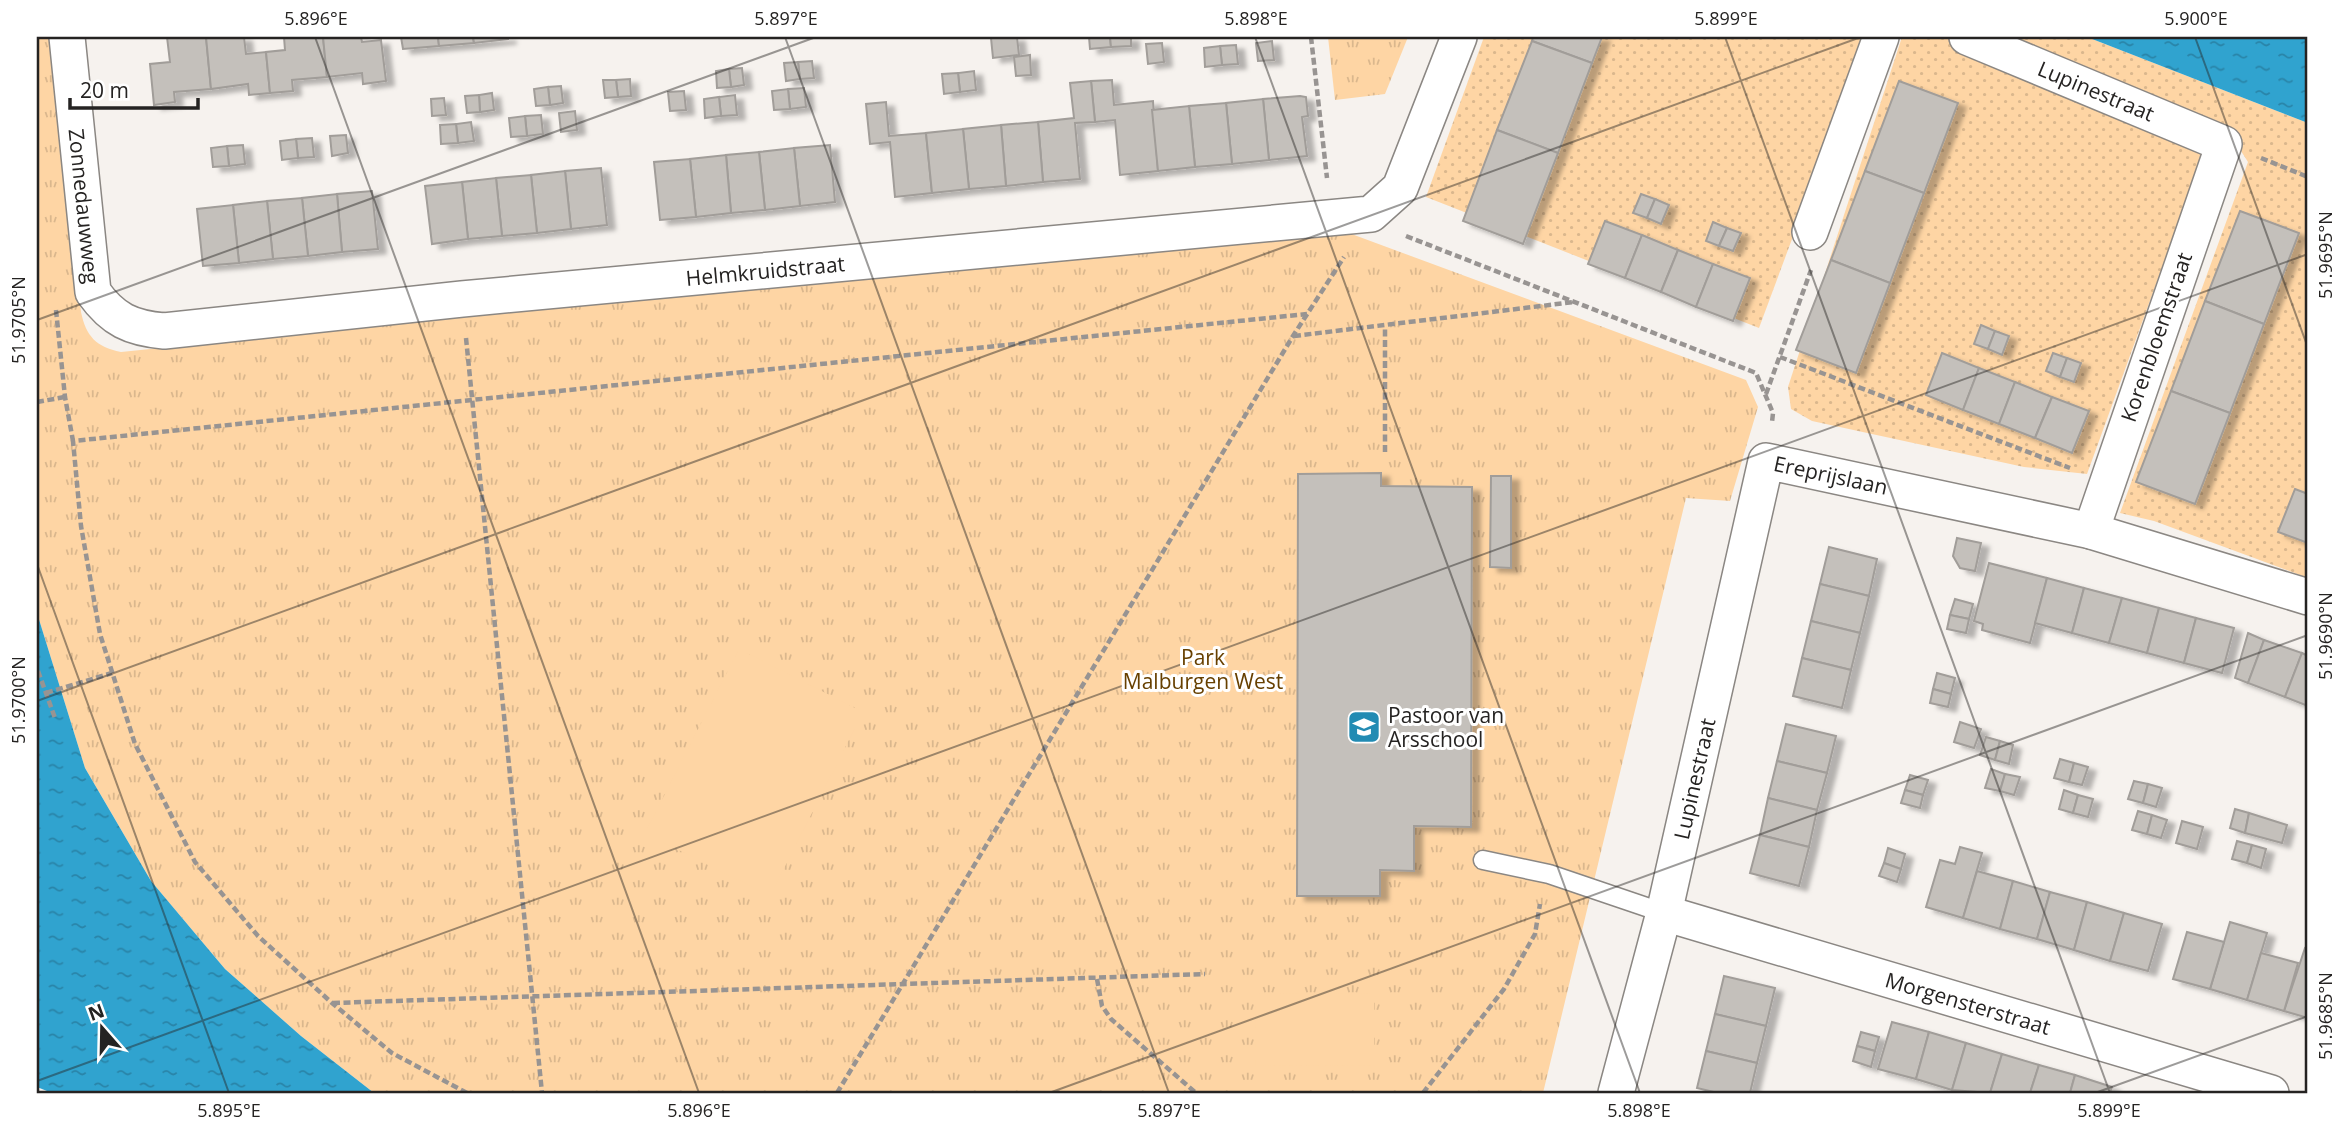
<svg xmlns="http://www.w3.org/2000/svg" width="2345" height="1130" viewBox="0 0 2345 1130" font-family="'Open Sans',sans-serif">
<defs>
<pattern id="grass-dots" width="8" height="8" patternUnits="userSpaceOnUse" patternTransform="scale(1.75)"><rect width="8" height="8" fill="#fed5a4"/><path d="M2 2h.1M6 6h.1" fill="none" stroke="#dab78d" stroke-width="1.8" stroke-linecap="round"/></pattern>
<pattern id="park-tufts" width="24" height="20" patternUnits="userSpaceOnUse" patternTransform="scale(1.75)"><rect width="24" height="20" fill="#fed5a4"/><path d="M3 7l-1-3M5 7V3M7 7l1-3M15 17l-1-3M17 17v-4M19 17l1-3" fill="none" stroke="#dab78d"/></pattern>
<pattern id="water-ripples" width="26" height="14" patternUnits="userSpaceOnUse" patternTransform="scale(1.75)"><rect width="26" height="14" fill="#30a3cf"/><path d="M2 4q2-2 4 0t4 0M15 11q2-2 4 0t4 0" fill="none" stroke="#2984a8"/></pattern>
<filter id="shadow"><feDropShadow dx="8" dy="4.5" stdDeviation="2" flood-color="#0004"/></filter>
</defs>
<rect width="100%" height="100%" fill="#f6f2ee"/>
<g fill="url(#grass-dots)">
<path d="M1484,37h383l-108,291 -333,-131z"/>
<path d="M1902,37h52l254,104 -121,333 -63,-7 -212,-46 -21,-12 -3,-22z"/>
<path d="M1970,37h117l221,86v455l-154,-57 -34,-8 128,-351 -14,-22z"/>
</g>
<g fill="url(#park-tufts)">
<path d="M37,37h16l28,275c5,24 15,35 40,40l1217,-123 408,151 12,27 -28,94 -44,-3 -143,595h-1169l-73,-57 -76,-67 -74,-88 -66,-113 -48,-155z"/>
<path d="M1328,37h80l-23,57 -50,6z"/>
</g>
<g fill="#fed5a4">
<path d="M739,649l124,63 -93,184 -125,-63z"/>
<path d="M1374,993v72l-118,1 -1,-72z"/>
</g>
<g fill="url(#water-ripples)">
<path d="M2087,37h221v86z"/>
<path d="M37,613l48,155 66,113 74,88 76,67 73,57h-322l-15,-6z"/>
</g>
<g fill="#c4c0bb" stroke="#a19d99" stroke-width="2" filter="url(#shadow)">
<path d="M167,37h39l5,52 -37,3 1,10 -21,3 -4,-41 20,-2z"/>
<path d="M206,37h38l2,17 20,-2 4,41 -21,2 -1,-11 -37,5z"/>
<path d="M284,37h39l4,40 -35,3 1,11 -23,2 -4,-41 19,-2z"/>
<path d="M323,37h38l1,5 19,-2 5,41 -23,3 -1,-11 -35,4z"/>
<path d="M401,37h37l1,9 -36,3z"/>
<path d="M438,37h35l1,6 -35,3z"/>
<path d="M473,37h35v2l-34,4z"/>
<path d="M1017,37l2,18 -26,3 -2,-20z"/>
<path d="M1089,37h21l1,10 -21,2z"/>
<path d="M1110,37h21v9l-20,1z"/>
<path d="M1533,37h69l-10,26 -60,-22z"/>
<path d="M1272,41l2,19 -16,1 -2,-18z"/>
<path d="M1532,41l60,22 -34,90 -61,-23z"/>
<path d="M1162,43l2,19 -16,2 -2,-20z"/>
<path d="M1236,45l2,19 -16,1 -2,-19z"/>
<path d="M1220,46l2,19 -17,2 -1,-19z"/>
<path d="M1030,55l1,20 -15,1 -2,-19z"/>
<path d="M812,61l2,17 -14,1 -2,-17z"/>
<path d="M798,62l2,17 -14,2 -2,-18z"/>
<path d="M742,68l2,17 -13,2 -2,-18z"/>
<path d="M729,69l2,18 -14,1 -1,-17z"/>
<path d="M974,71l2,19 -16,2 -2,-19z"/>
<path d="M958,73l2,19 -16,2 -2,-20z"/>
<path d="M630,79l1,17 -13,1 -2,-17z"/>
<path d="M603,80h13l2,17 -13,1z"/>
<path d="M1112,80l2,25 39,-4 5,70 -38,4 -5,-55 -20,2 -4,-41z"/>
<path d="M1091,81l4,41 -20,1 5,56 -37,3 -5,-60 36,-4 -4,-35z"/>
<path d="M1899,81l59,22 -34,90 -59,-22z"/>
<path d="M561,86l2,17 -13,2 -2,-18z"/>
<path d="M548,87l2,18 -14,1 -2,-17z"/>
<path d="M804,88l2,19 -16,2 -2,-20z"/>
<path d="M788,89l2,20 -16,1 -2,-19z"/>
<path d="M684,91l2,19 -16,1 -2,-19z"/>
<path d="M492,93l2,17 -14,2 -1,-17z"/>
<path d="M479,95l1,17 -13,1 -2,-17z"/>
<path d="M735,95l2,20 -16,1 -2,-19z"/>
<path d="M1300,96l6,1 2,19 -6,1 5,39 -38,4 -6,-61z"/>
<path d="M719,97l2,19 -16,2 -1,-19z"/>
<path d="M444,98l2,17 -14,1 -1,-17z"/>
<path d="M1263,99l6,61 -37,4 -6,-61z"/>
<path d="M886,102l3,34 37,-3 6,60 -37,4 -5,-55 -20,2 -4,-40z"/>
<path d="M1226,103l6,61 -37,3 -6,-61z"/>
<path d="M1189,106l6,61 -37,4 -6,-61z"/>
<path d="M575,111l2,19 -16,2 -2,-19z"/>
<path d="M541,115l2,19 -16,2 -2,-20z"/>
<path d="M525,116l2,20 -16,1 -2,-19z"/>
<path d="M471,122l3,19 -16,2 -2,-19z"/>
<path d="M1038,122l5,60 -37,4 -5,-61z"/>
<path d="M456,124l2,19 -17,1 -1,-19z"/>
<path d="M1001,125l5,61 -37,3 -6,-60z"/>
<path d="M963,129l6,60 -37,4 -6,-60z"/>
<path d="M1497,130l61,23 -35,91 -60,-23z"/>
<path d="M346,135l2,18 -16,3 -2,-20z"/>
<path d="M312,138l2,19 -16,1 -2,-19z"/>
<path d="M296,139l2,19 -16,2 -2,-19z"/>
<path d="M243,145l2,19 -16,2 -2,-20z"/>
<path d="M830,145l5,57 -35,4 -6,-58z"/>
<path d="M227,146l2,20 -16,1 -2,-19z"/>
<path d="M794,148l6,58 -35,4 -6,-58z"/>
<path d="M759,152l6,58 -34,3 -5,-58z"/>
<path d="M726,155l5,58 -35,4 -6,-58z"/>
<path d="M690,159l6,58 -36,3 -6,-58z"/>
<path d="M601,168l6,57 -36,4 -6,-58z"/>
<path d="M565,171l6,58 -34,4 -6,-58z"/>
<path d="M1865,171l59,22 -34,90 -59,-23z"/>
<path d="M531,175l6,58 -35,3 -6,-58z"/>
<path d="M496,178l6,58 -34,3 -6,-57z"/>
<path d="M462,182l6,57 -36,5 -7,-58z"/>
<path d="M372,191l6,58 -36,3 -5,-58z"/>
<path d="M337,194l5,58 -34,4 -6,-58z"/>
<path d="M1641,194l14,5 -8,19 -14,-5z"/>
<path d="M302,198l6,58 -35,3 -6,-58z"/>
<path d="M1655,199l14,6 -8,19 -14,-6z"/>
<path d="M267,201l6,58 -34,4 -6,-58z"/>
<path d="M233,205l6,58 -36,3 -6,-57z"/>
<path d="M2240,211l59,22 -35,91 -59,-23z"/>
<path d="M1605,221l37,14 -17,43 -37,-14z"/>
<path d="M1713,222l14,6 -8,18 -13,-5z"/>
<path d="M1727,228l14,5 -8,18 -14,-5z"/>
<path d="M1642,235l36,15 -17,42 -36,-14z"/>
<path d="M1678,250l35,14 -17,43 -35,-15z"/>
<path d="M1831,260l59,23 -34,90 -60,-23z"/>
<path d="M1713,264l37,14 -17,43 -37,-14z"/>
<path d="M2205,301l59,23 -34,89 -59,-22z"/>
<path d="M1981,325l14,6 -7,18 -14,-5z"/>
<path d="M1995,331l14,5 -7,19 -14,-6z"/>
<path d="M1942,353l37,15 -16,42 -37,-15z"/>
<path d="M2053,353l14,5 -7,19 -14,-6z"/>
<path d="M2067,358l14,5 -7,19 -14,-5z"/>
<path d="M1979,368l36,14 -16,42 -36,-14z"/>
<path d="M2015,382l37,15 -17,41 -36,-14z"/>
<path d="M2171,391l59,22 -35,91 -59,-22z"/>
<path d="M2052,397l37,14 -17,42 -37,-15z"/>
<path d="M1381,473v13l91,1 -1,340 -57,-1v45l-34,-1v26h-83l1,-422z"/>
<path d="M1491,476h20v92l-21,-1z"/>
<path d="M2295,489l13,5v49l-30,-11z"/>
<path d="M1957,538l24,5 -6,28 -15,-3 -7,-12z"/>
<path d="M1829,547l48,12 -8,37 -49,-12z"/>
<path d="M1989,563l58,15 -17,65 -48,-13 1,-6 -9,-3z"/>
<path d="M2047,578l37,10 -12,45 -37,-10z"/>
<path d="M1820,584l49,12 -9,37 -49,-12z"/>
<path d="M2084,588l38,10 -13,45 -37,-10z"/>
<path d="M2122,598l37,10 -12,45 -38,-10z"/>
<path d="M1955,599l18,5 -4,15 -19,-4z"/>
<path d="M2159,608l37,10 -12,45 -37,-10z"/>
<path d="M1950,615l19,4 -3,14 -19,-4z"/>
<path d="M2196,618l38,10 -12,45 -38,-10z"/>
<path d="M1811,621l49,12 -9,37 -49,-12z"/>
<path d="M2248,633l16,7 -16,43 -13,-5z"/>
<path d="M2264,640l38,13 -17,44 -37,-14z"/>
<path d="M2302,653l6,3v50l-23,-9z"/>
<path d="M1802,658l49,12 -9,38 -49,-12z"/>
<path d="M1937,673l18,5 -4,16 -18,-5z"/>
<path d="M1933,689l18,5 -3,13 -18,-4z"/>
<path d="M1960,722l21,7 -7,19 -20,-6z"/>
<path d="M1786,724l50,12 -9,37 -50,-12z"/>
<path d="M1986,737l14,4 -5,19 -15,-5z"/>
<path d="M2000,741l13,4 -4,19 -14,-4z"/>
<path d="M2060,759l14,4 -5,19 -15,-4z"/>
<path d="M1777,761l50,12 -10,37 -49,-12z"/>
<path d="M2074,763l14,4 -6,18 -13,-3z"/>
<path d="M1991,769l14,5 -5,17 -15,-3z"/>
<path d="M2005,774l15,3 -6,18 -14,-4z"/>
<path d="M1910,775l18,5 -5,15 -18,-5z"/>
<path d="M2134,781l14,3 -5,19 -15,-4z"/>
<path d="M2148,784l14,4 -6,19 -13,-4z"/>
<path d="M1905,790l18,5 -3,13 -19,-5z"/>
<path d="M2064,790l14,5 -5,18 -14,-4z"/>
<path d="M2078,795l15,4 -5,18 -15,-4z"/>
<path d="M1768,798l49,12 -8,37 -49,-12z"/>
<path d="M2235,809l14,4 -4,20 -15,-5z"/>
<path d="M2138,811l14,4 -5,19 -15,-4z"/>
<path d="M2249,813l38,12 -5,18 -37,-10z"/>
<path d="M2152,815l15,5 -6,18 -14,-4z"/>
<path d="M2182,821l21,6 -6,22 -21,-6z"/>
<path d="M1760,835l49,12 -10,39 -49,-13z"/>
<path d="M2237,841l15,4 -5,18 -15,-4z"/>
<path d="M2252,845l14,4 -5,19 -14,-5z"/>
<path d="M1960,847l22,6 -19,65 -37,-11 14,-47 15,4z"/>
<path d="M1888,848l17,6 -4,15 -17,-6z"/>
<path d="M1884,863l17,6 -4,13 -18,-6z"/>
<path d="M1977,871l36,10 -13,48 -37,-11z"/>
<path d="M2013,881l37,11 -13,47 -37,-10z"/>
<path d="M2050,892l37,10 -13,48 -37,-11z"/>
<path d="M2087,902l37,11 -14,48 -36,-11z"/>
<path d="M2124,913l38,11 -14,47 -38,-10z"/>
<path d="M2230,922l37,11 -20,67 -37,-11z"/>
<path d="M2187,932l37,10 -14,47 -37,-10z"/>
<path d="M2305,948l3,1v69l-24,-7z"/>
<path d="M2261,953l37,10 -14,48 -37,-11z"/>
<path d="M1724,976l51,12 -9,38 -51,-12z"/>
<path d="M1715,1014l51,12 -9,37 -51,-12z"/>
<path d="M1892,1022l37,10 -13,47 -38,-10z"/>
<path d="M1861,1032l18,5 -4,14 -18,-5z"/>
<path d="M1929,1032l37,11 -14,47 -36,-11z"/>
<path d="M1966,1043l36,11 -12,39 -38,-3z"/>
<path d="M1857,1046l18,5 -4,16 -18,-6z"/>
<path d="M1706,1051l51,12 -7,30h-32l-21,-5z"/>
<path d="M2002,1054l37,11 -9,28h-40z"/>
<path d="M2039,1065l36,10 -5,18h-40z"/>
<path d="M2075,1075l37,12 -2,6h-40z"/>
</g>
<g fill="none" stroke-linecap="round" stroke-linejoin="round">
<defs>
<path id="service" d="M1483,860l66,14 115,39"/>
<g id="minor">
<path id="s1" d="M67,37l26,255c20,28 38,36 71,39l298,-32 909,-85 29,-26 59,-151"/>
<path id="s2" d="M1967,37l257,107 -133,387"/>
<path d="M1810,232l71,-195"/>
<path id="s3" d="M1664,913l607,180"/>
<path id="s4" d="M1616,1093l48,-180 102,-452 325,70 217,66"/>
</g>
</defs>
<use href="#service" stroke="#8b8783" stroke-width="21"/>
<use href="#minor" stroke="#8b8783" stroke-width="38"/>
<g stroke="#989492" stroke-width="4.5" stroke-dasharray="7 3.5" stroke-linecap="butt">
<path d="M1311,37l16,141"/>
<path d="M2261,158l47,19"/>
<path d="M1406,236l350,137 17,40 -1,9"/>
<path d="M56,310l9,87 8,44"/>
<path d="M1294,336l280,-34"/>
<path d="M466,338l76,755"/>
<path d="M1780,357l290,111"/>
<path d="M1766,394l45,-124"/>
<path d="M37,402l28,-5"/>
<path d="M1385,452v-126"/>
<path d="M38,671l17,47"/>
<path d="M46,693l66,-20"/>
<path d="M1097,979l5,27 9,13 85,74"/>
<path d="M333,1003l872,-29"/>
<path d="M467,1093l-75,-40 -60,-50 -74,-67 -63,-74 -60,-118 -35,-110 -19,-108 -8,-85 1234,-127"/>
<path d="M837,1093l456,-757 51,-79"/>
<path d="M1423,1093l81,-104 31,-55 5,-30"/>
</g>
<use href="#service" stroke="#fff" stroke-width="18"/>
<use href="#minor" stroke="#fff" stroke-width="35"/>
</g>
<path fill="none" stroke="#252322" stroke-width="2" stroke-opacity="0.45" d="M315,37l384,1056M785,37l384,1056M1255,37l385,1056M1725,37l385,1056M2195,37l113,311M37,320l779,-283M37,564l192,529M37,701l1824,-664M37,1081l2271,-827M1049,1093l1259,-458M2095,1093l213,-77"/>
<defs>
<symbol id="school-square" viewBox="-11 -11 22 22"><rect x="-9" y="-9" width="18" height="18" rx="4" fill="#228bb3" stroke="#fff"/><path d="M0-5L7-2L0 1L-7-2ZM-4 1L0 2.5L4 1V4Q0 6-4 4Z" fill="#fff"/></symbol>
</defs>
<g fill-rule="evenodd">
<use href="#school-square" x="1345" y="708" width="38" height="38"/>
</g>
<g text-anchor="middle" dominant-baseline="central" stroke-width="6" stroke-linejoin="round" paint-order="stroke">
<g font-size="21" fill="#252322" stroke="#fff">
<text stroke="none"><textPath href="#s2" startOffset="140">Lupinestraat</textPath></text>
<text stroke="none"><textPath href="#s1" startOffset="170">Zonnedauwweg</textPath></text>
<text stroke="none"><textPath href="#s1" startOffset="945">Helmkruidstraat</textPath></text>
<text transform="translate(2156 337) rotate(-71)">Korenbloemstraat</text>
<text stroke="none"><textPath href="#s4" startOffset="716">Ereprijslaan</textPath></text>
<text stroke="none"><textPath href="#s4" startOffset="324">Lupinestraat</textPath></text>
<text stroke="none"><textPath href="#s3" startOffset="317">Morgensterstraat</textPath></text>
</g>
<g font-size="21" fill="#674000" stroke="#fff">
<text x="1203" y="657">Park<tspan x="1203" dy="24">Malburgen West</tspan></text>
</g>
<g font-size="21" fill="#252322" stroke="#fff" text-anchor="start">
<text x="1388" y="715">Pastoor van<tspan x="1388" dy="24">Arsschool</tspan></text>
</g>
</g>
<rect width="2345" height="1130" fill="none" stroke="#ffffff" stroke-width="77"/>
<g transform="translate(102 1028) rotate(340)" stroke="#ffffff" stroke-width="5" paint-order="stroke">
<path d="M0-5L12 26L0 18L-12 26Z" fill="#252322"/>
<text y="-10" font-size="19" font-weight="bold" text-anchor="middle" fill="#252322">N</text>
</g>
<path d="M70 98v10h128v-10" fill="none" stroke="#252322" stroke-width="3.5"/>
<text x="80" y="98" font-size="21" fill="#252322" stroke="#ffffff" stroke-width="5" paint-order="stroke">20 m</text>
<rect x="38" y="38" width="2268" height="1054" fill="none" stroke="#252322" stroke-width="2.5"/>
<g font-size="18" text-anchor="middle" fill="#252322">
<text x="316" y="25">5.896°E</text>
<text x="786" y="25">5.897°E</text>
<text x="1256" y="25">5.898°E</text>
<text x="1726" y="25">5.899°E</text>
<text x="2196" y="25">5.900°E</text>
<text transform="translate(2326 255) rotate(-90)" y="6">51.9695°N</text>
<text transform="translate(19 320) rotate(-90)" y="6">51.9705°N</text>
<text transform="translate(2326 636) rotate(-90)" y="6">51.9690°N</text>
<text transform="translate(19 700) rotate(-90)" y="6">51.9700°N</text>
<text transform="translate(2326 1016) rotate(-90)" y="6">51.9685°N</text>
<text x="229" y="1117">5.895°E</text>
<text x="699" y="1117">5.896°E</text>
<text x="1169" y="1117">5.897°E</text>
<text x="1639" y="1117">5.898°E</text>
<text x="2109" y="1117">5.899°E</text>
</g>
</svg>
